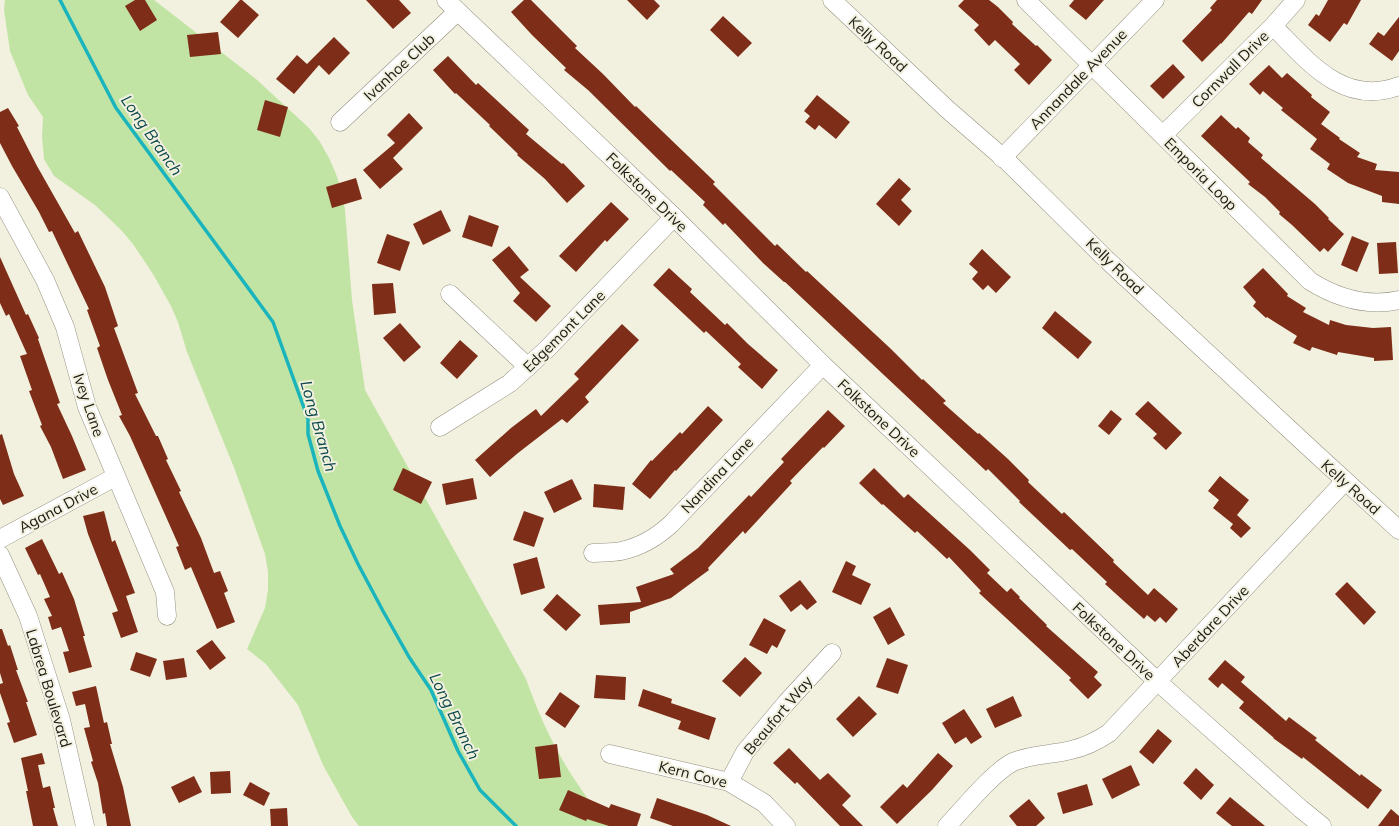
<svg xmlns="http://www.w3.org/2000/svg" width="1399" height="826" viewBox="0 0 1399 826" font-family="Mulish,sans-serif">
<rect width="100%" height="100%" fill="#f2f0de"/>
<path fill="#c1e4a4" d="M5,0h149l102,79 53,49 11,14 9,16 7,16 6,18 3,18 7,90 13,90 161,289c21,59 43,98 83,147h-250l-7,-9 -29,-52 -25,-60 -32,-41 -19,-15 18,-41 3,-18v-18l-3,-18 -30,-84 -48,-118 -9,-30 -7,-16 -18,-32 -20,-30 -12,-14 -26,-25 -41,-29 -10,-17 -2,-23 1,-19 -15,-22 -18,-44 -6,-41z"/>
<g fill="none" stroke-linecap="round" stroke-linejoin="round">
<path stroke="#1ab5bc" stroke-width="3.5" d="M60,0l56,108 157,214 35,97v15l10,37 22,55 18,38 25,47 26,46 22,33 27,61 22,39 36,36"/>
</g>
<g fill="#7e2e18">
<path d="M135,0h10l12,20 -17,11 -15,-25z"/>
<path d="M240,0h2l17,15 -21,23 -18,-16z"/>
<path d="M366,0h33l12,13 -18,16z"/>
<path d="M524,0h7l46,46 -2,2 28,26 32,33 1,-1 79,76 -2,2 62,62 2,-2 29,28 1,-1 84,78 31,31 1,-1 23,22 -3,2 35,31 1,-1 29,26 21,21 -1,2 34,32 2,-2 50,48 -1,2 35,33 6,-7 24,21 -12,14 -6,-6 -5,5 -8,-7 -3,4 -18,-16 -21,-19 2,-2 -35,-33 -2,1 -51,-48 1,-1 -32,-32 -2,2 -201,-189h-1l-21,-19 -38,-40 -2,2 -20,-20 2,-3 -34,-32 -1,1 -82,-81 -24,-20 2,-2 -34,-33 -21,-23z"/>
<path d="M627,0h27l6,6 -13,14z"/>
<path d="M964,0h25l9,7 15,15 -1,2 24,22 1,-1 15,15 -23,25 -15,-15 6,-6 -25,-24 -6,6 -15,-16 5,-5 -21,-19z"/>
<path d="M1074,0h30l-18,20 -17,-14z"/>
<path d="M1217,0h45l-10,14 -3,-2 -28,32v-1l-19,19 -20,-21 30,-31 -2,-2z"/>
<path d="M1328,0h33l-14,25 -3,-2 -14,19 -22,-17 8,-11 3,2z"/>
<path d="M723,16l29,27 -14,14 -28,-27z"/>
<path d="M1399,17v34l-7,10 -23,-17 9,-12 6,4z"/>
<path d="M218,32l3,22 -31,3 -3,-22z"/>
<path d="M334,37l16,16 -21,22 -10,-10 -25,29 -18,-15 21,-24 10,9z"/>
<path d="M448,56l28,29 2,-2 51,47 -3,4 36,30 1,-1 22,23 -18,17 -22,-24 -28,-24 1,-1 -29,-28 1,-1 -34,-32 -1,1 -22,-24z"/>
<path d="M1173,64l12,13 -22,22 -13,-13z"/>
<path d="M1269,65l13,13 5,-5 25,22 -1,2 19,15 -9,12 19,14 -1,1 21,14 -3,4 20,7 -2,6 24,2v32l-17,-2v-6l-34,-13 -21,-14 3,-5 -20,-15 7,-10 -36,-29 2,-2 -20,-17 -3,4 -11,-11z"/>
<path d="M817,95l33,27 -14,17 -17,-14 -4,5 -10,-8 5,-6 -6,-5z"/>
<path d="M265,100l23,7 -8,30 -23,-7z"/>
<path d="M8,108l11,18 -2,1 20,39 38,67 3,-2 27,56 13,39 -4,2 24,65 -3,1 21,42h2l10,23 -2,1 15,31 -2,1 22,46 13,35 6,-2 8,20 -4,2 11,29 -18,7 -26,-62 -6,3 -9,-23 3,-1 -49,-110 -11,-20 3,-1 -14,-35 -11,-32 3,-2 -13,-36 2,-1 -37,-78 -3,1 -10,-20 -27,-46 -12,-23v-31z"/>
<path d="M409,113l14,15 -30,30 10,11 -23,20 -17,-19 32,-27 -8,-8z"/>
<path d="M1221,115l15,14 2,-2 12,11 -2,4 15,13 -2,3 54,46 14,14 -1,1 16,15 -16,18 -4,-4 -4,4 -28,-27 -13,-11 1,-2 -15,-15 -17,-13 2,-2 -49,-46z"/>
<path d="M356,178l6,21 -30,9 -6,-21z"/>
<path d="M899,178l12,11 -10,11 11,11 -13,15 -23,-22z"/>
<path d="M611,202l18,17 -22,23 -2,-2 -29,32 -17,-16z"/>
<path d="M441,210l10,21 -28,14 -10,-21z"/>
<path d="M469,215l30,11 -7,21 -30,-10z"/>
<path d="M387,234l23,8 -10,29 -23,-8z"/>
<path d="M1352,236l17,7 -12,29 -16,-7z"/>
<path d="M1396,242l2,31 -19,1 -2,-31z"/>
<path d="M509,246l20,24 -9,7 31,29 -15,16 -23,-21 7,-8 -28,-33z"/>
<path d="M982,249l29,28 -15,16 -8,-8 -5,5 -11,-11 6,-7 -9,-8z"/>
<path d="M0,257l26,58 2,-1 11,24 -1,1 22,64 -3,1 15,32 14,34 -23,9 -12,-32 -11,-21 2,-1 -13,-34 3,-1 -12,-34 7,-2 -18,-40 -3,2 -6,-13z"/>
<path d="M669,268l23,21 -2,3 35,33 2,-2 21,21 30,26 -16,19 -24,-22 3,-3 -35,-33 -2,2 -51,-48z"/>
<path d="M1263,268l25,26 -1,2 19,12 -3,4 26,13 1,-5 16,5 27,3 18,-1 2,33 -19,1v-3l-36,-6 -1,3 -25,-8 -2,4 -17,-8 4,-7 -30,-19 -1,1 -13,-12 3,-4 -13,-15z"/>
<path d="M393,283l3,30 -22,2 -2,-31z"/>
<path d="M1055,311l37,31 -14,17 -36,-31z"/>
<path d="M400,323l21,24 -17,15 -21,-24z"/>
<path d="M622,324l17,16 -54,57 4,5 -22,21 -5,-4 -44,34 -28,24 -15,-17 36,-32 25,-19 5,7 38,-37 -5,-5z"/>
<path d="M460,340l18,16 -21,23 -17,-16z"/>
<path d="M1148,401l34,32 -16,17 -13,-12 4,-4 -22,-20z"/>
<path d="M708,406l15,14 -47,51 -1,-1 -25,29 -18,-15 19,-24 1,1 28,-29 2,2z"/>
<path d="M828,410l17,16 -21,22 -1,-1 -33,34 2,2 -47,51 -2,-3 -35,37 1,2 -38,28 -41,14v11l-30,2 -2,-20 43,-3 -5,-15 38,-13 -4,-5 28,-21 51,-53 2,2 33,-35 -3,-3z"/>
<path d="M1111,410l11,9 -13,16 -11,-9z"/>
<path d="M2,434l12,40 10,22 -21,9 -3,-6v-64z"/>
<path d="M403,468l29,14 -11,22 -28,-14z"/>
<path d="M874,468l30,30 4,-4 62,56 20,20 -3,3 20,19 4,-4 9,9 -1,1 28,27 -1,1 52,46 -4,5 8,8 -14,14 -19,-19 2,-2 -92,-85 2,-2 -32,-34 -2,2 -30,-28 -2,2 -32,-29 -1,1 -23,-22z"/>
<path d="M1220,476l29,24 -12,15 14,13 -10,10 -11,-10 3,-4 -20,-16 6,-8 -11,-9z"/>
<path d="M473,478l4,21 -31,6 -4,-21z"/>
<path d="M572,479l10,20 -28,14 -10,-21z"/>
<path d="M594,484l31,3 -2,23 -30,-3z"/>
<path d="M104,511l8,31 3,-2 20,53 -9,3 12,36 -17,6 -9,-25 6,-2 -30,-77 -5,-18z"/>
<path d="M524,511l20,7 -10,29 -21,-7z"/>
<path d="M42,539l17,35 3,-2 12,27 11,37h-2l9,31 -23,6 -6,-21 6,-1 -8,-24 -9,3 -4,-13 4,-1 -8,-17 6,-2 -10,-23 -2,1 -13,-27z"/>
<path d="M537,557l8,31 -24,7 -8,-31z"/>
<path d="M846,561l10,5 -4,9 19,9 -10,21 -29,-13z"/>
<path d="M800,580l17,22 -10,8 -6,-6 -10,8 -12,-16z"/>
<path d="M1347,582l29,30 -12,13 -29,-31z"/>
<path d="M557,594l24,21 -15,16 -23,-21z"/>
<path d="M890,607l15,28 -17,10 -15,-28z"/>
<path d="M764,618l22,12 -9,18 -5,-3 -5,9 -18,-9z"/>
<path d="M0,629h2l6,17 2,-1 8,25h-2l12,32h-2l11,33 -23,8 -7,-20 3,-1 -10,-29v-9l3,-1 -3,-10z"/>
<path d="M212,640l14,18 -16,12 -14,-19z"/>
<path d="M136,652l21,7 -7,18 -20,-7z"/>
<path d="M745,657l17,16 -22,24 -18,-16z"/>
<path d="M184,658l3,19 -21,3 -3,-19z"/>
<path d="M887,658l21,7 -10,29 -22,-7z"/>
<path d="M1225,660l20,17 -4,5 45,39 3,-4 28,21 -2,2 45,36 1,-2 21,16 -14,19 -65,-52 -1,2 -29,-21h1l-35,-30 5,-6 -22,-19 -4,5 -10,-9z"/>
<path d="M596,675l30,2 -1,23 -31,-2z"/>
<path d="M96,686l8,37 3,-1 5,22h-2l13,43 8,39h-24l-2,-13 -2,1 -5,-31 -7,-21 2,-1 -9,-33 6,-1 -5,-23 -9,2 -4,-14z"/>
<path d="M643,689l29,10 -1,4 45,15 -7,22 -31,-11 3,-8 -43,-15z"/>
<path d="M560,692l20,14 -15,22 -20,-14z"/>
<path d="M859,696l18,18 -24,23 -17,-18z"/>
<path d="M1013,696l9,20 -27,12 -9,-19z"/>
<path d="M964,709l18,28 -11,7 -5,-7 -11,7 -13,-21z"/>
<path d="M1158,729l14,12 -19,23 -14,-12z"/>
<path d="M557,744l4,33 -22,2 -4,-32z"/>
<path d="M789,748l31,32 8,-7 23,23 -9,9 21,21h-23l-43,-44 -2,2 -22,-21z"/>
<path d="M42,753l3,11 -7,1 5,23 7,-2 5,22h-2l5,18h-25l-7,-35h2l-7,-33z"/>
<path d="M938,753l15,13 -21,24 -35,34 -17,-17 23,-23 4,4z"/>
<path d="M1131,765l9,20 -28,14 -10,-20z"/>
<path d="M1196,768l18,17 -13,15 -18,-17z"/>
<path d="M230,771l1,22 -20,1 -1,-22z"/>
<path d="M194,776l8,16 -23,11 -8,-16z"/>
<path d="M250,782l20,11 -6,13 -21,-11z"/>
<path d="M1087,784l6,21 -30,9 -6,-21z"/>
<path d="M568,790l41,18 2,-4 30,10 -4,12h-28l-22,-7 -1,2 -27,-11z"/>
<path d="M1230,797l35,29h-33l-16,-13z"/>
<path d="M657,798l50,17 24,11h-58l-23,-8z"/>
<path d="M1029,799l16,19 -9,8h-19l-8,-10z"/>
<path d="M287,808l1,18h-17l-1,-17z"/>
<path d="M1391,809l8,7v10h-21z"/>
</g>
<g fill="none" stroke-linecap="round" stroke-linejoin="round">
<defs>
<g id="minor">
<path d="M446,0l228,217 149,148 335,317 143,127 21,17"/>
<path d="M832,0l115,109 61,53 98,97 209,194 84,77"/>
<path d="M1026,0l284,281c27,17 57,26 89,19"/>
<path d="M1273,26c35,35 70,81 126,60"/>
<path d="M340,122l117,-110"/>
<path d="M1163,135l110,-109 23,-26"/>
<path d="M1002,158l153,-158"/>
<path d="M0,197l45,83 20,47 22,80 78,185 2,24"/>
<path d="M450,294l78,73"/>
<path d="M440,427l70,-44 36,-33 128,-133"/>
<path d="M0,539l115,-62"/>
<path d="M593,553c9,-1 19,0 28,-2 19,-4 36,-14 50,-27l152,-159"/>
<path d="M0,555l28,61 33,104 24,106"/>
<path d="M610,754l119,28 35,21 22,23"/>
<path d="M729,782l16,-30 41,-49 46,-50"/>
<path d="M947,826c17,-18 45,-53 66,-64 18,-8 39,-7 58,-12 14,-3 26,-9 38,-17l236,-252"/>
</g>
</defs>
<use href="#minor" stroke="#949181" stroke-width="19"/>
<use href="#minor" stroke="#fff" stroke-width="18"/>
</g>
<g text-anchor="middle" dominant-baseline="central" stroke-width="4" stroke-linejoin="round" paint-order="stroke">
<g font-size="15" fill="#1a1913" stroke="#f2f0de">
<text transform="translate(878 44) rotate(43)">Kelly Road</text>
<text transform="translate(399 67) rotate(-43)">Ivanhoe Club</text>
<text transform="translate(1230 69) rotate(-45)">Cornwall Drive</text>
<text transform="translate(1078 79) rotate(-46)">Annandale Avenue</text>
<text transform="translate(1201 174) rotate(45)">Emporia Loop</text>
<text transform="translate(647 192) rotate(44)">Folkstone Drive</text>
<text transform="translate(1115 266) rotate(44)">Kelly Road</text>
<text transform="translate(564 331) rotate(-45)">Edgemont Lane</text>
<text transform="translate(89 405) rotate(71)">Ivey Lane</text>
<text transform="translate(879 418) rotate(43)">Folkstone Drive</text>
<text transform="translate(717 475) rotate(-47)">Nandina Lane</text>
<text transform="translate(1351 487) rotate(42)">Kelly Road</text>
<text transform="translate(58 508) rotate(-28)">Agana Drive</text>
<text transform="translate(1210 626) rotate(-47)">Aberdare Drive</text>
<text transform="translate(1114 641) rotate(43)">Folkstone Drive</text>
<text transform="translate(49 688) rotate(73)">Labrea Boulevard</text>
<text transform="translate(778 715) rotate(-50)">Beaufort Way</text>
<text transform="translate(693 774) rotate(14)">Kern Cove</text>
</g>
<g font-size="16" font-style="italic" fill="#0b494c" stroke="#f2f0de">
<text transform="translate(152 135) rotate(55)">Long Branch</text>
<text transform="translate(319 426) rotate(74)">Long Branch</text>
<text transform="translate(455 716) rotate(64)">Long Branch</text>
</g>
</g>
</svg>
